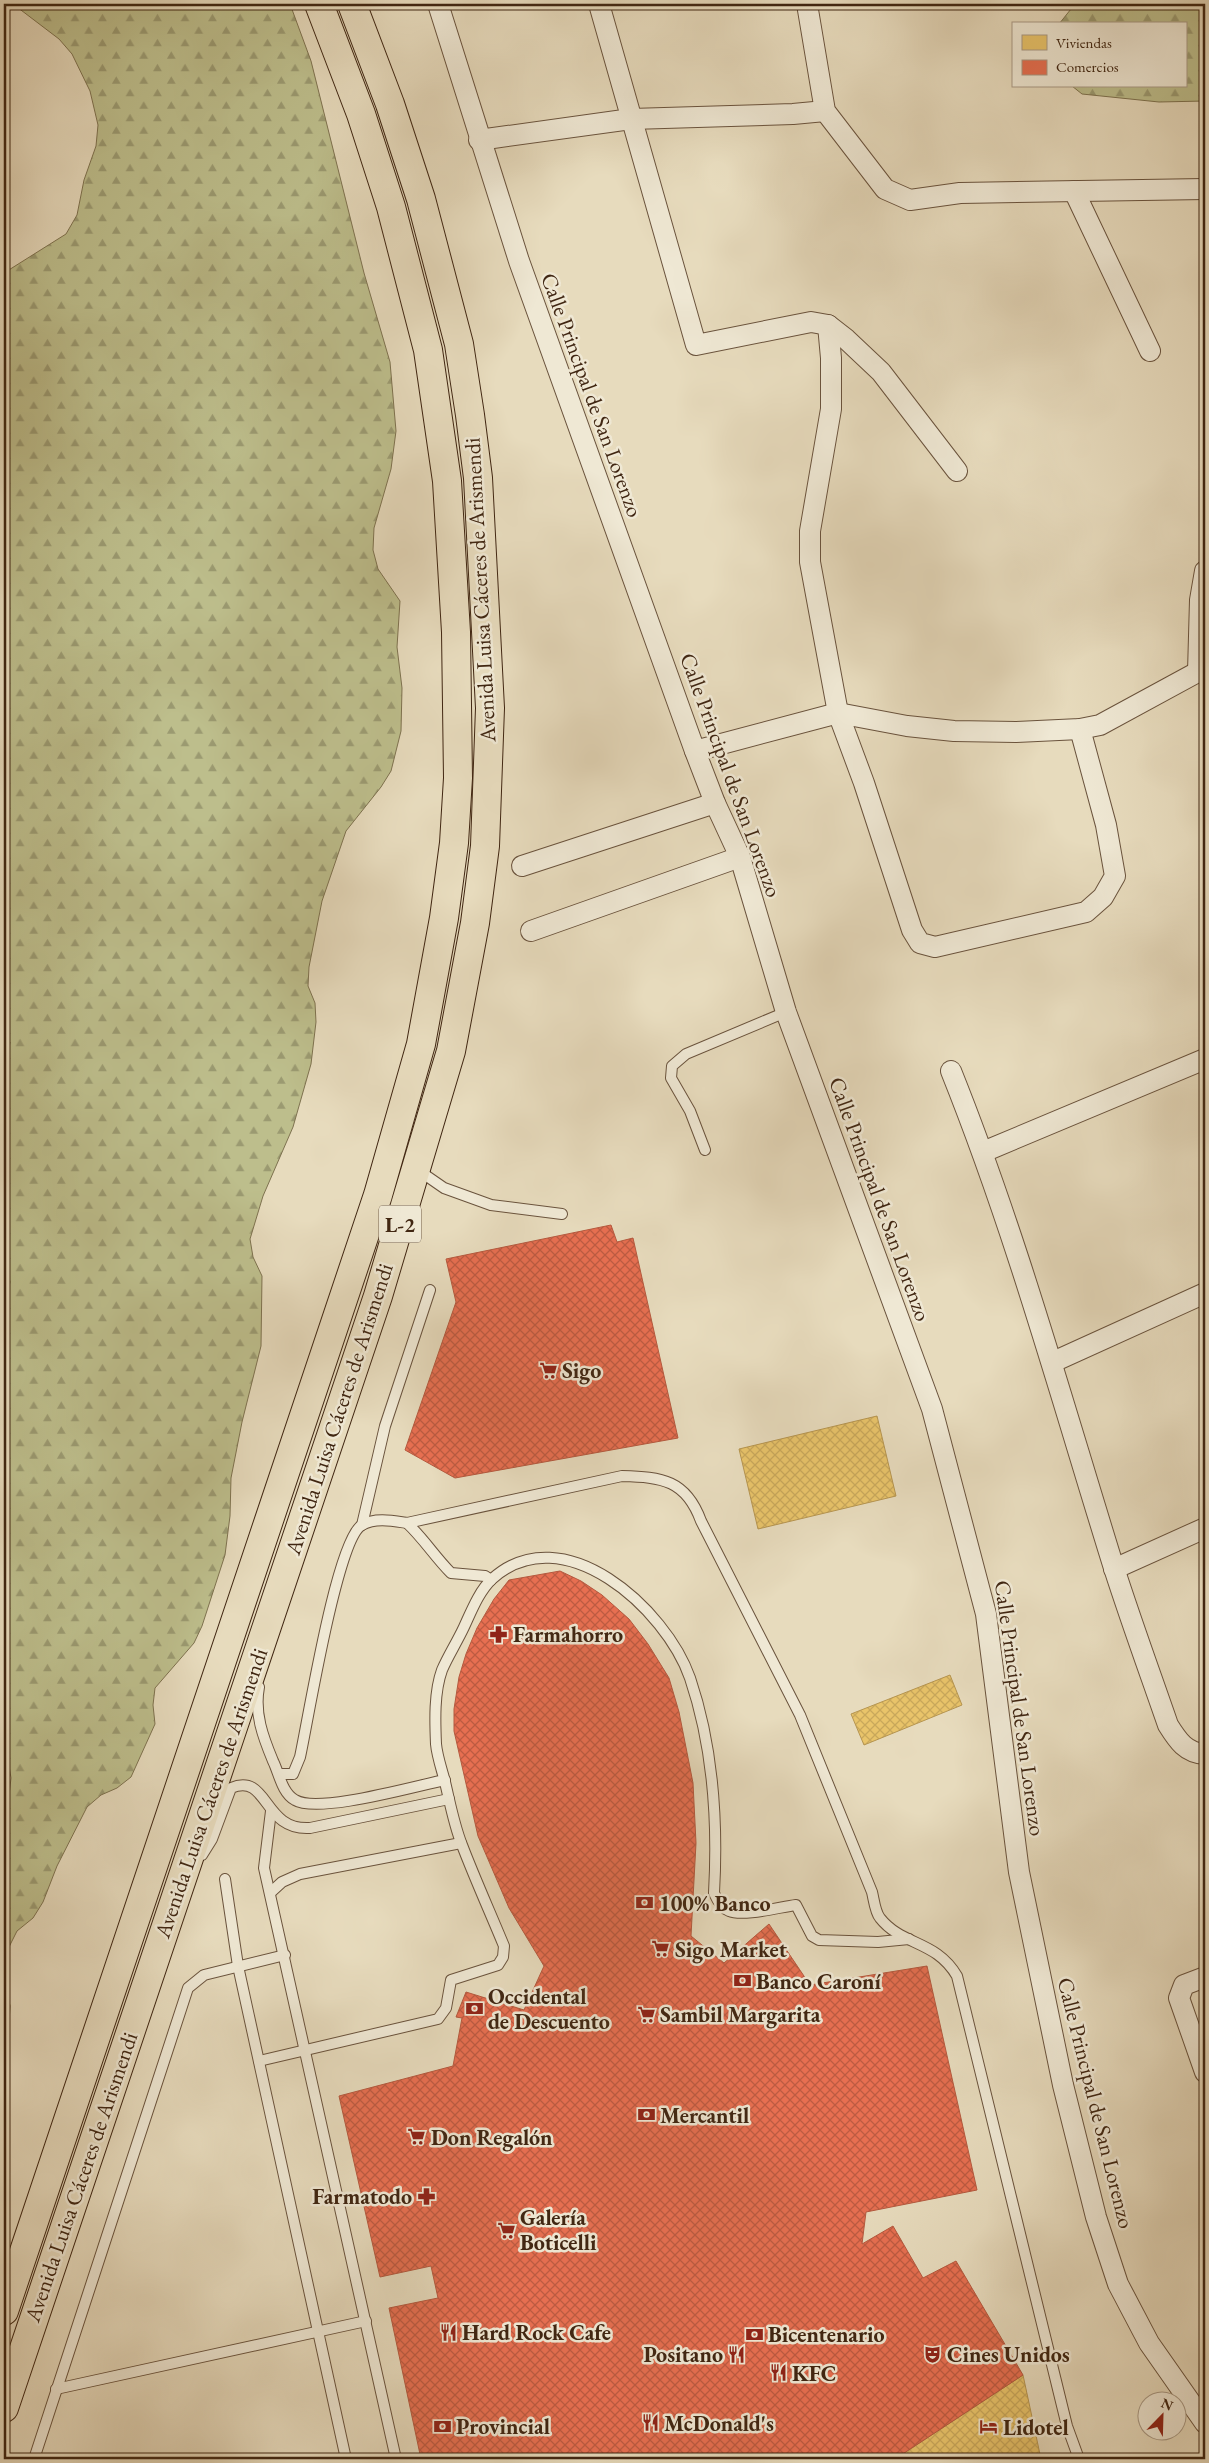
<svg xmlns="http://www.w3.org/2000/svg" width="1209" height="2463" viewBox="0 0 1209 2463" font-family="'EB Garamond',serif">
<defs>
<pattern id="forest-firs" width="22" height="20" patternUnits="userSpaceOnUse" patternTransform="scale(1.25)"><rect width="22" height="20" fill="#bdbe8c"/><path d="M5 1l3.5 6h-7zM16 11l3.5 6h-7z" fill="#9b9a71"/></pattern>
<pattern id="homes-cross-hatch" width="8" height="8" patternUnits="userSpaceOnUse" patternTransform="scale(1.25)"><rect width="8" height="8" fill="#e9c46a"/><path d="M0 0l8 8M0 8l8-8" fill="none" stroke="#c9a85b"/></pattern>
<pattern id="shops-cross-hatch" width="8" height="8" patternUnits="userSpaceOnUse" patternTransform="scale(1.25)"><rect width="8" height="8" fill="#e76f51"/><path d="M0 0l8 8M0 8l8-8" fill="none" stroke="#bd5b42"/></pattern>
</defs>
<rect width="100%" height="100%" fill="#e7dbbd"/>
<filter id="stains"><feTurbulence type="fractalNoise" baseFrequency=".004" numOctaves="4"/><feColorMatrix values="0 0 0 0 .2 0 0 0 0 .09 0 0 0 0 .02 0 0 0 .5 -.17"/></filter>
<radialGradient id="worn" r=".72"><stop offset=".6" stop-color="#630" stop-opacity="0"/><stop offset="1" stop-color="#630" stop-opacity=".3"/></radialGradient>
<g fill="url(#forest-firs)" stroke="#7e724f">
<path d="M13,4h277l21,57 53,212 26,89 6,69 -5,38 -17,59 -1,22 5,19 22,32 -3,46 5,41 -1,43 -10,40 -10,16 -35,44 -24,70 -13,66 -1,19 7,17 1,19 -5,42 -18,63 -30,69 -13,43 3,18 9,19 -1,70 -19,76 -11,56 -1,38 -5,39 -23,71 -8,17 -39,45 -2,17 2,19 -24,53 -14,11 -16,7 -14,12 -30,59 -14,36 -10,16 -16,13 -8,16 -3,39 4,20 -1,17 -5,17v-243l5,-2 2,-17 -7,-43v-436l6,-17 -6,-23v-182l6,-35 -6,-6v-763l62,-39 11,-19 7,-35 12,-34 2,-21 -8,-34 -18,-37 -13,-15z"/>
<path d="M1075,4h130v97l-46,1 -77,-8 -10,-8h113v-62h-126z"/>
</g>
<g fill="url(#homes-cross-hatch)" stroke="#b69550">
<path d="M877,1416l19,80 -138,33 -19,-80z"/>
<path d="M950,1675l12,30 -98,40 -13,-31z"/>
<path d="M1023,2375l18,84h-146z"/>
</g>
<g fill="url(#shops-cross-hatch)" stroke="#b5593e">
<path d="M611,1225l6,17 16,-4 45,200 -223,40 -50,-28 51,-148 -10,-43z"/>
<path d="M560,1571l21,10 21,14 27,24 19,25 21,34 10,34 14,71 3,60 -5,93 33,27 45,-39 41,61 117,-19 50,224 -111,22 -4,32 31,-18 30,52 33,-17 67,114 -128,84h-474l-32,-151 49,-10 -7,-32 -51,11 -41,-181 114,-30 9,-48 -6,-1 10,-25 58,18 20,-44 -35,-58 -31,-72 -24,-105v-22l5,-32 7,-23 11,-26 17,-29 15,-19z"/>
</g>
<g fill="none" stroke-linecap="round" stroke-linejoin="round">
<defs>
<g id="lane">
<path d="M705,1150l-15,-39 -19,-33 1,-12 14,-12 100,-42"/>
<path d="M418,1170l26,18 47,17 71,9"/>
<path d="M407,1523c17,16 28,34 44,50l34,3 6,4"/>
<path d="M362,1525l23,-99 45,-136"/>
<path d="M259,1687c-5,26 4,50 14,74 6,12 9,32 22,39 23,14 120,-14 150,-20"/>
<path d="M279,1774h14l7,-17c8,-36 37,-218 62,-232 13,-8 32,-4 45,-2l215,-47c40,1 64,4 79,45l99,194 72,177c2,8 3,20 8,26 22,28 56,22 77,58l110,450 12,33"/>
<path d="M271,1811l-7,57 132,591"/>
<path d="M202,1855l10,-16 19,-51c38,-16 31,43 79,40l139,-29"/>
<path d="M225,1879l13,87 108,493"/>
<path d="M270,1893l12,-11 18,-8 161,-31"/>
<path d="M259,2061l179,-42 8,-11 5,-28 47,-15 5,-8 1,-11c-14,-34 -29,-67 -42,-101 -8,-20 -12,-42 -17,-63 -3,-12 -8,-26 -9,-38 -1,-23 -2,-52 6,-74 6,-14 15,-28 22,-43 7,-15 15,-36 28,-48 71,-64 174,30 198,99 23,68 28,144 24,215 3,7 7,15 15,18 14,6 51,-4 67,-6l16,31 7,4 59,2 31,-3"/>
<path d="M56,2389l310,-68"/>
<path d="M34,2459l154,-471 16,-13 81,-20"/>
</g>
<g id="street">
<path d="M438,4l81,257 176,490 20,52 25,54 46,155 146,397 54,205 33,258 44,213 33,132 22,67 31,59 56,80"/>
<path d="M599,4l97,341 115,-23 17,3 18,14 35,33 76,99"/>
<path d="M807,4l18,107 60,78 25,11 50,-7 245,-4"/>
<path d="M479,140l152,-21 162,-5 32,-3"/>
<path d="M1074,191l76,160"/>
<path d="M828,325l3,33v51l-21,122v31l28,151 26,70 48,147 8,13 15,4 151,-35 17,-15 12,-21 -9,-51 -26,-96"/>
<path d="M1198,672l2,-72 5,-29"/>
<path d="M695,751l143,-38 69,13 47,5 62,1 64,-3 20,-4 105,-57"/>
<path d="M522,866l193,-63"/>
<path d="M531,931l209,-74"/>
<path d="M951,1071c65,162 111,330 163,497 17,53 36,105 54,157 10,16 18,28 37,29"/>
<path d="M983,1152l222,-93"/>
<path d="M1053,1362l152,-69"/>
<path d="M1114,1569l91,-41"/>
<path d="M1205,1977l-21,8 -5,13 26,74"/>
</g>
<g id="primary">
<path d="M4,2311l374,-1116 43,-151 23,-126 10,-75 4,-65 -2,-146 -9,-151 -19,-131 -37,-143 -30,-93 -42,-110"/>
<path d="M4,2408l374,-1112 73,-245 24,-128 10,-77 5,-138 -12,-230 -8,-63 -11,-71 -38,-145 -31,-95 -38,-100"/>
</g>
</defs>
<use href="#lane" stroke="#6a533d" stroke-width="12"/>
<use href="#street" stroke="#6a533d" stroke-width="22"/>
<use href="#primary" stroke="#402612" stroke-width="30"/>
<use href="#lane" stroke="#efe8d4" stroke-width="10"/>
<use href="#street" stroke="#efe8d4" stroke-width="20"/>
<use href="#primary" stroke="#e7dbbd" stroke-width="28"/>
</g>
<defs>
<symbol id="supermarket-bare" viewBox="-9 -9 18 18"><path d="M-6-5.5h2.5l.6 2H6L4.5 2H-2.5L-4.4-4H-6ZM-1.5 3.2a1.3 1.3 0 1 0 .1 0ZM3 3.2a1.3 1.3 0 1 0 .1 0Z" fill="#8f2418" stroke="#efe8d4" stroke-width="2.5" paint-order="stroke"/></symbol>
<symbol id="pharmacy-bare" viewBox="-9 -9 18 18"><path d="M-2-6h4v4h4v4h-4v4h-4v-4h-4v-4h4Z" fill="#8f2418" stroke="#efe8d4" stroke-width="2.5" paint-order="stroke"/></symbol>
<symbol id="bank-bare" viewBox="-9 -9 18 18"><path d="M-6-4H6V4H-6ZM0-2.3a2.3 2.3 0 1 0 0 4.6a2.3 2.3 0 1 0 0-4.6Z" fill="#8f2418" stroke="#efe8d4" stroke-width="2.5" paint-order="stroke"/></symbol>
<symbol id="restaurant-bare" viewBox="-9 -9 18 18"><path d="M-5-6h1v4h1v-4h1v4h1v-4h1v5L-1.5 .5V6h-2V.5L-5-1ZM5-6V6H3V1.5H1.5Q1.5-4 5-6Z" fill="#8f2418" stroke="#efe8d4" stroke-width="2.5" paint-order="stroke"/></symbol>
<symbol id="theatre-bare" viewBox="-9 -9 18 18"><path d="M-5-5.5Q0-4 5-5.5V0Q5 5 0 6Q-5 5-5 0ZM-3.3-2.5H-1v1.5H-3.3ZM1-2.5H3.3v1.5H1ZM-2.8 1Q0 5.5 2.8 1Z" fill="#8f2418" stroke="#efe8d4" stroke-width="2.5" paint-order="stroke"/></symbol>
<symbol id="hotel-bare" viewBox="-9 -9 18 18"><path d="M-6-4.5h1.5V1H6V5H4.5V3h-9V5H-6ZM-4 0a1.8 1.8 0 1 1 3.6 0ZM.5 0V-2.5h3Q6-2.5 6 0Z" fill="#8f2418" stroke="#efe8d4" stroke-width="2.5" paint-order="stroke"/></symbol>
</defs>
<g fill-rule="evenodd">
<use href="#supermarket-bare" x="536" y="1358" width="25" height="25"/>
<use href="#pharmacy-bare" x="486" y="1622" width="25" height="25"/>
<use href="#bank-bare" x="632" y="1890" width="25" height="25"/>
<use href="#supermarket-bare" x="648" y="1936" width="25" height="25"/>
<use href="#bank-bare" x="730" y="1968" width="25" height="25"/>
<use href="#bank-bare" x="462" y="1996" width="25" height="25"/>
<use href="#supermarket-bare" x="634" y="2002" width="25" height="25"/>
<use href="#bank-bare" x="634" y="2102" width="25" height="25"/>
<use href="#supermarket-bare" x="404" y="2124" width="25" height="25"/>
<use href="#pharmacy-bare" x="414" y="2184" width="25" height="25"/>
<use href="#supermarket-bare" x="494" y="2218" width="25" height="25"/>
<use href="#restaurant-bare" x="436" y="2320" width="25" height="25"/>
<use href="#bank-bare" x="742" y="2322" width="25" height="25"/>
<use href="#restaurant-bare" x="724" y="2342" width="25" height="25"/>
<use href="#theatre-bare" x="920" y="2342" width="25" height="25"/>
<use href="#restaurant-bare" x="766" y="2360" width="25" height="25"/>
<use href="#restaurant-bare" x="638" y="2410" width="25" height="25"/>
<use href="#bank-bare" x="430" y="2414" width="25" height="25"/>
<use href="#hotel-bare" x="976" y="2414" width="25" height="25"/>
</g>
<g text-anchor="middle" dominant-baseline="central" stroke-width="5" stroke-linejoin="round" paint-order="stroke">
<rect fill="#efe8d4" stroke="#74604c" stroke-width="1" x="379" y="1205.5" width="42" height="37" rx="4"/>
<g font-size="21" font-weight="bold" fill="#402612">
<text x="400" y="1224">L-2</text>
</g>
<g font-size="22" fill="#402612" stroke="#efe8d4">
<text transform="translate(592 395) rotate(70)">Calle Principal de San Lorenzo</text>
<text transform="translate(480 590) rotate(-93)">Avenida Luisa Cáceres de Arismendi</text>
<text transform="translate(731 775) rotate(70)">Calle Principal de San Lorenzo</text>
<text transform="translate(880 1199) rotate(70)">Calle Principal de San Lorenzo</text>
<text transform="translate(339 1409) rotate(-72)">Avenida Luisa Cáceres de Arismendi</text>
<text transform="translate(1020 1708) rotate(82)">Calle Principal de San Lorenzo</text>
<text transform="translate(211 1793) rotate(-71)">Avenida Luisa Cáceres de Arismendi</text>
<text transform="translate(1096 2103) rotate(76)">Calle Principal de San Lorenzo</text>
<text transform="translate(81 2177) rotate(-71)">Avenida Luisa Cáceres de Arismendi</text>
</g>
<g font-size="22" font-weight="bold" fill="#402612" stroke="#efe8d4" text-anchor="start">
<text x="562" y="1370">Sigo</text>
<text x="513" y="1634">Farmahorro</text>
<text x="659" y="1903">100% Banco</text>
<text x="675" y="1949">Sigo Market</text>
<text x="756" y="1981">Banco Caroní</text>
<text x="488" y="1996">Occidental<tspan x="488" dy="25">de Descuento</tspan></text>
<text x="660" y="2014">Sambil Margarita</text>
<text x="660" y="2115">Mercantil</text>
<text x="431" y="2137">Don Regalón</text>
<text x="412" y="2196" text-anchor="end">Farmatodo</text>
<text x="520" y="2217">Galería<tspan x="520" dy="25">Boticelli</tspan></text>
<text x="462" y="2332">Hard Rock Cafe</text>
<text x="768" y="2334">Bicentenario</text>
<text x="723" y="2354" text-anchor="end">Positano</text>
<text x="947" y="2354">Cines Unidos</text>
<text x="792" y="2373">KFC</text>
<text x="664" y="2423">McDonald's</text>
<text x="456" y="2426">Provincial</text>
<text x="1003" y="2427">Lidotel</text>
</g>
</g>
<rect width="1209" height="2463" fill="none" stroke="#e7dbbd" stroke-width="20"/>
<rect x="5" y="5" width="1199" height="2453" fill="none" stroke="#402612" stroke-width="2.5"/>
<rect x="10" y="10" width="1189" height="2443" fill="none" stroke="#402612"/>
<rect x="1012" y="22" width="175" height="65" fill="#efe8d4" stroke="#a99a86"/>
<rect x="1022" y="35" width="25" height="15" fill="#e9c46a" stroke="#a99a86"/>
<text x="1056" y="48" font-size="15" fill="#402612">Viviendas</text>
<rect x="1022" y="60" width="25" height="15" fill="#e76f51" stroke="#a99a86"/>
<text x="1056" y="72" font-size="15" fill="#402612">Comercios</text>
<g transform="translate(1162 2416) rotate(23)"><circle r="24" fill="#efe8d4" stroke="#a99a86"/>
<path d="M0-4L9 19L0 12L-9 19Z" fill="#8f2418"/>
<text y="-8" font-size="14" font-weight="bold" text-anchor="middle" fill="#402612">N</text>
</g>
<rect width="100%" height="100%" filter="url(#stains)"/>
<rect width="100%" height="100%" fill="url(#worn)"/>
</svg>
